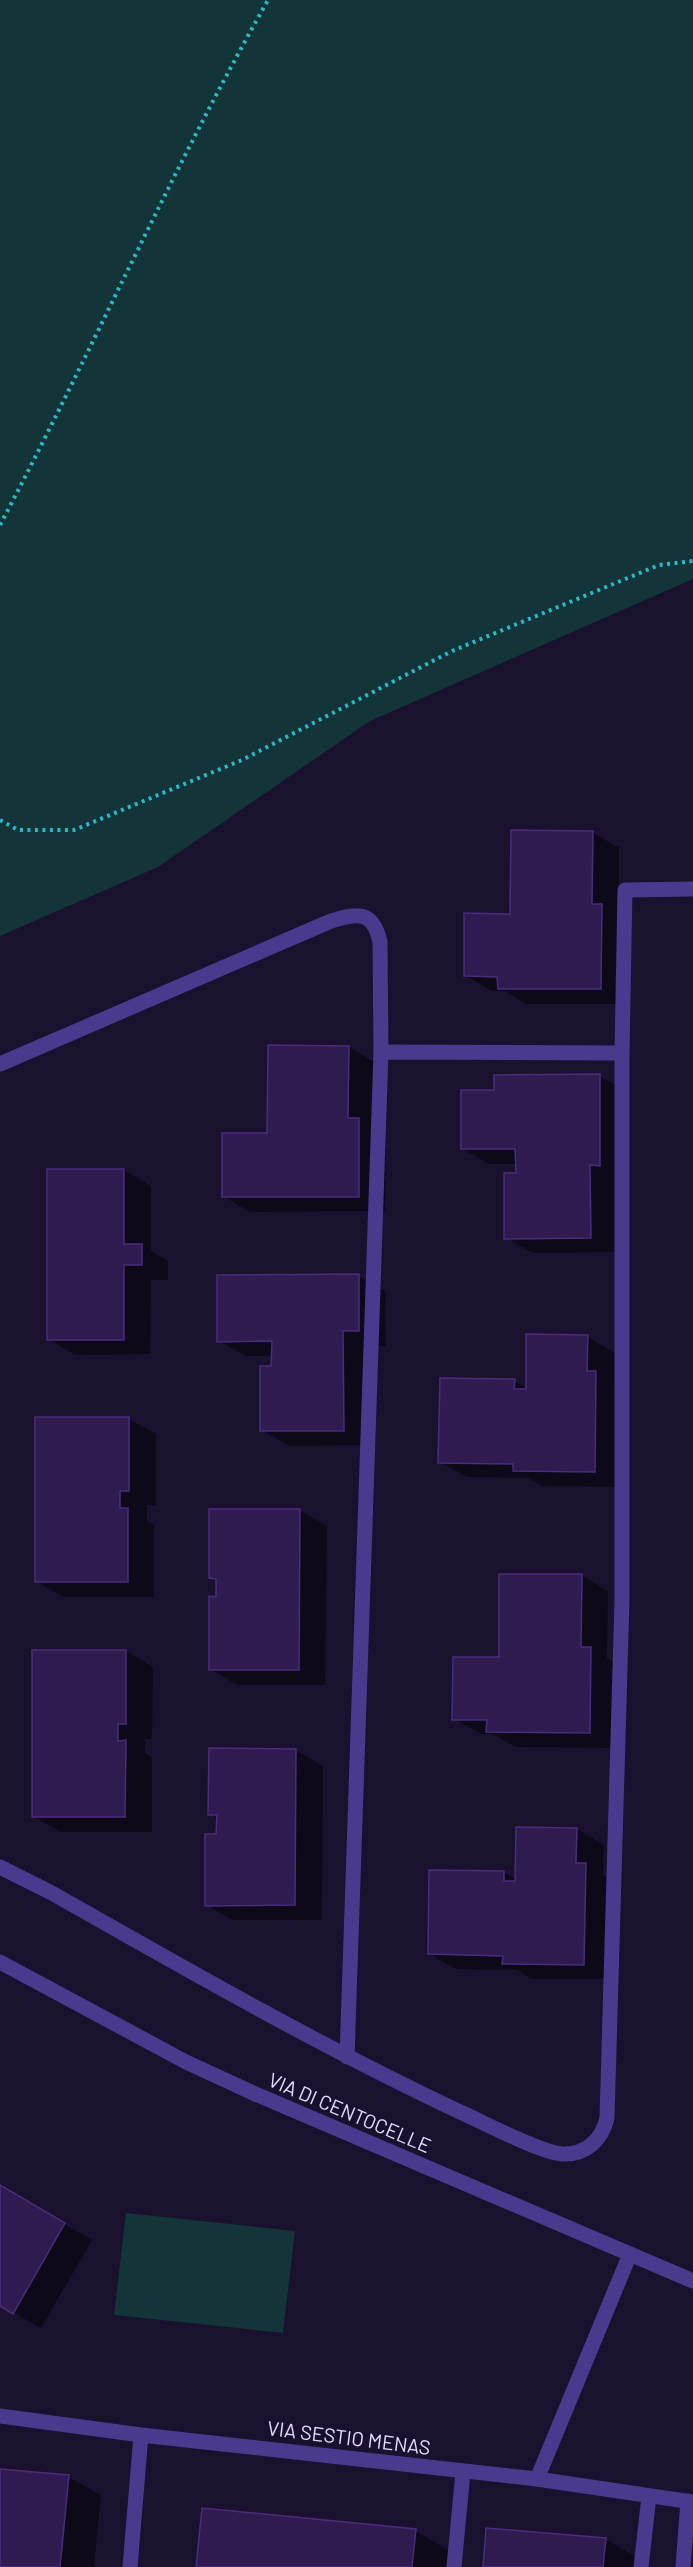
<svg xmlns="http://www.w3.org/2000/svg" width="693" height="2567" viewBox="0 0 693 2567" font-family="Barlow,sans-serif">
<rect width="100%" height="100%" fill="#1a112e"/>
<g fill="#133438">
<path d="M0,0h693v579l-323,142 -212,146 -158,69z"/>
<path d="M126,2213l169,18 -12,102 -169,-18z"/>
</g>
<g fill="#0007">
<path d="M592,832l27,16v67l9,89h-102l-21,-13h-13l-27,-16 46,-60z"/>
<path d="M349,1047l27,16 -1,66 11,6 -1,76 -135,1 -27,-16 46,-61z"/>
<path d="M599,1076l27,15 -9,161 -84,1 -27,-15 11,-74h-28l-27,-16 34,-57z"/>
<path d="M124,1170l27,16v65l17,10v19h-17l-1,74 -75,1 -27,-16z"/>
<path d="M358,1276l27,15 1,55h-16l1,99 -82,1 -27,-16 11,-74h-27l-27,-15z"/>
<path d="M587,1337l27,15v31l9,5 -1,99 -80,-1 -14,-8 -61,-1 -27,-15 74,-81 13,7z"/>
<path d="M37,1419h92l27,15v71h-9v16l7,4v72h-91l-27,-16z"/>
<path d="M300,1511l27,15 -2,159h-87l-28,-16 8,-87 -8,-5z"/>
<path d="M581,1575l27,16 -1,67 11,6 -1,84 -102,-1 -22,-13h-12l-27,-15 46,-61z"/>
<path d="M126,1651l27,16 -1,72h-7v14l7,4v75h-92l-27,-16z"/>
<path d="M296,1750l27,16 -1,154h-89l-27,-15 12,-70v-16l-8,-5z"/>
<path d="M577,1829l27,16 -1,30 9,5 -1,99h-80l-14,-9 -61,-1 -27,-15 74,-82 13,8z"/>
<path d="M0,2187l92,53 -51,88 -41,-23z"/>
<path d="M0,2470l68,7 33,18 -7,72h-94z"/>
<path d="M416,2531l32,19 -2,17h-248z"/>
<path d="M605,2539l33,19 -1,9h-153z"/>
</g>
<g fill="#2e1c50" stroke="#482d7c" stroke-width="1.5">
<path d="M511,830l82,1 -1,73h10l-1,85h-103l-1,-12 -33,-1v-63l46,1z"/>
<path d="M268,1045l81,1 -1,72h11v79h-137v-64h45z"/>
<path d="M600,1074v92l-10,-1 1,73 -87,1v-66h12l-1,-24h-54v-59h33v-15z"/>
<path d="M47,1169h77v75h18v21h-18v75h-77z"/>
<path d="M359,1274v57h-16l1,100h-84v-65h11l1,-25 -55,1v-67z"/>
<path d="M526,1334l62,1 -1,36h9l-1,101 -82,-1v-7l-75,-1 2,-85 75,1 -1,10h12z"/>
<path d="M35,1417h94v74h-9v17h8v74h-93z"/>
<path d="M209,1509h91l-1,161h-90v-74l7,1v-18l-7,-1z"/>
<path d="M499,1574h83l-1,73h10l-1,86 -104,-1 1,-12h-35l1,-63h46z"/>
<path d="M32,1650h94v74h-8v17l8,-1 -1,77h-93z"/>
<path d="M209,1748l87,1 -1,156 -90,1v-72h11l1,-19h-9z"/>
<path d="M516,1827l61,1 -1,35h10l-2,102 -82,-1 1,-8 -75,-2 1,-84 75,1v10h11z"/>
<path d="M0,2185l65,38 -52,91 -13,-8z"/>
<path d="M0,2469l69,6 -9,92h-60z"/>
<path d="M202,2508l214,21 -4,38h-216z"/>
<path d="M486,2528l120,10 -3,29h-120z"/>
</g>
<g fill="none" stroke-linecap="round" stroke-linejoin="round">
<g stroke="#2cb9c5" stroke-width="4" stroke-dasharray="3 4.5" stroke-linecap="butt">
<path d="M0,525c92,-174 171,-354 268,-525"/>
<path d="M0,820l18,10h56l168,-70 210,-109 207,-86 34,-4"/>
</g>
<g stroke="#493a8e" stroke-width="15">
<path d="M622,1053l3,-163 68,-1"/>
<path d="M0,1064l331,-143c26,-8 42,-11 49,21l1,110"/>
<path d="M0,1867l50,25c134,76 268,153 408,219 23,10 81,41 104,43 24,1 40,-14 45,-36l15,-518v-547l-241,-1 -34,1005"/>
</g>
<g stroke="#493a8e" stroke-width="15">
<path d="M0,2416l141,19 396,44 156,23"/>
<path d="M537,2479l93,-225"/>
<path d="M130,2567l11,-132"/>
<path d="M454,2567l9,-95"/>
<path d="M641,2567l8,-71"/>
<path d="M683,2567l5,-66"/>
</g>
<path stroke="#493a8e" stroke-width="15" d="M0,1962l186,100 67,31 440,188"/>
</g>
<g text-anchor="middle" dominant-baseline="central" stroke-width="4.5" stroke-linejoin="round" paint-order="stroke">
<g font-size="20" fill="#e6ddff" stroke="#1a112e">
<text transform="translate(350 2112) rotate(23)">VIA DI CENTOCELLE</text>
<text transform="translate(349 2437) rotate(7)">VIA SESTIO MENAS</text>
</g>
</g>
</svg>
